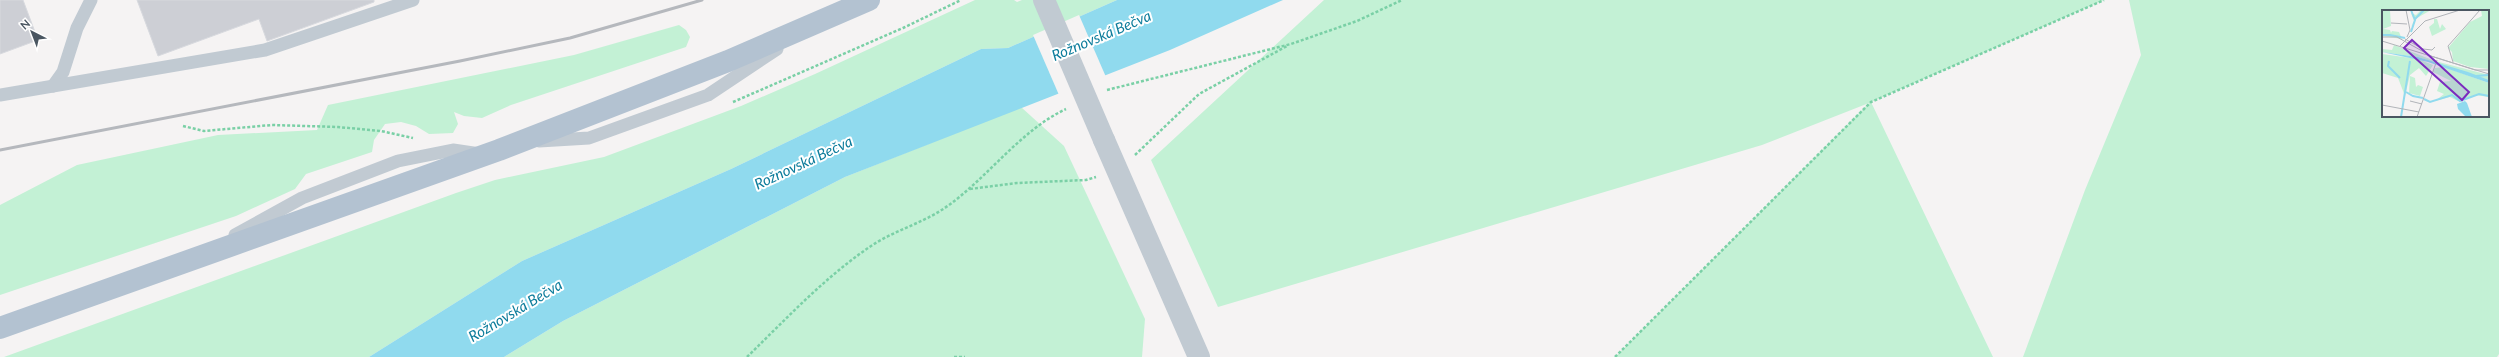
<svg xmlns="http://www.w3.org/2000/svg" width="2499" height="357" viewBox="0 0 2499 357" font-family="Lato,sans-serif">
<rect width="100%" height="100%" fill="#f5f3f3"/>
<g fill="#c3f1d5" fill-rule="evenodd">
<path d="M975,0h39l3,2 5,-2h95l-109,48 -27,1 -250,120 -209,92 -153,96h-365l452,-164 39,-13 109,-23 137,-51 74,-32z"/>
<path d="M1324,0h780l-233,102 122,255h-378l254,-254 -107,42 -544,162 -67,-147z"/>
<path d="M2129,0h370v354l-2,3h-474l62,-167 56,-135zM2383,11h105v105h-105z"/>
<path d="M679,25l7,5 4,7 -4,10 -175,58 -29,13 -18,-2 -10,-4 4,12 -5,9 -24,1 -13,-8 -15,-4 -16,2 -11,16 -2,12 -66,22 -11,15 -59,27 -236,79v-90l77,-40 141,-30 99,-5 11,-25 246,-50z"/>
<path d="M1021,107l43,39 81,173 -3,38h-638l59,-36 282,-144z"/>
</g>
<path fill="#90daee" d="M1117,0h166l-113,50 -325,127 -282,144 -59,36h-135l153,-96 209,-92 250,-120 27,-1z"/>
<path fill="#f5f3f3" d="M1079,15l27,62 -47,18 -26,-60z"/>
<g fill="#cdcfd5" stroke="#d7d9de">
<path d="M0,0h23l15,40 -38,14z"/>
<path d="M137,0h237v2l-107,39 -8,-22 -101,37z"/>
</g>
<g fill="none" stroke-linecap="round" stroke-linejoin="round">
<g stroke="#7ad0a6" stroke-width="2.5" stroke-dasharray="3 2" stroke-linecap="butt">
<path d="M1107,90l184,-46 66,-23 45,-21"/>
<path d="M733,102l170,-74 58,-28"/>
<path d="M183,126l21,5 68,-6 66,2 43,4 32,7"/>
<path d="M1135,155l64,-61 88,-48"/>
<path d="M970,189l47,-6 69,-3 10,-3"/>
<path d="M747,357c40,-39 80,-82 127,-113 24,-15 52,-22 75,-39 40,-29 72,-75 117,-96"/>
<path d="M954,357h11"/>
<path d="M1615,357l256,-255 233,-102"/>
</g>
<g stroke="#c1cad2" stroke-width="13">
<path d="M53,86l10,-14 14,-44 14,-28"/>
<path d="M0,95l265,-45 148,-50"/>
<path d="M539,141l50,-3 119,-43 69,-46"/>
<path d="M235,235l67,-37 96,-37 55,-11 27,4"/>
</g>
<path stroke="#c1cad2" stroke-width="22" d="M1104,140l95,217"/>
<path stroke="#b3c2d1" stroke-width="22" d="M0,328l499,-178 229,-89 141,-61"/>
<path stroke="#b5b8bd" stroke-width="3" d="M0,150l460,-89 110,-23 132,-38"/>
<path stroke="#c1cad2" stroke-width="22" d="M1044,0l60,140"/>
</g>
<g text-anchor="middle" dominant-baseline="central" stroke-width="4" stroke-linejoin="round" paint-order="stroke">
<g font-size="15" font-style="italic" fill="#0c7c9b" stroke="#fff">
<text transform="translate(1101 35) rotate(-23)">Rožnovská Bečva</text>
<text transform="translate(803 162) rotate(-25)">Rožnovská Bečva</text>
<text transform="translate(515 310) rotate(-31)">Rožnovská Bečva</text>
</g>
</g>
<g transform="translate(2382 10)">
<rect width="107" height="107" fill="#f5f3f3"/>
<path d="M0,0h8l1,16 -8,3 7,1 1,3 1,-2 7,1 3,7 -20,-3zM39,0h10l-14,8 -6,9 3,-6 -3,-8 5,2zM99,0h8v59l-19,-2 -17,-6 -1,-9 -4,-4 22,-26 12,-6zM52,9h3l3,10 2,-5 4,5 -14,7 -3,-9 5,-4zM12,35l41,16 54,14v5l-71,-23 -36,-5v-3l10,1zM0,44l36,5 15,6 -7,11 -7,-8 -9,7 -5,21 -7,-18 -16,-5zM62,57l45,16v14l-14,-2 -17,6 -8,-4 -15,4 9,-7 -7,-3 3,-9 11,-1 -18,-9 2,-4zM28,66l5,2 1,9 2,-2 5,2 -3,9 -11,-3z" fill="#c3f1d5"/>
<path d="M0,42l36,5 50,15 21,8v3l-61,-21zM83,91l2,2 5,14h-6l-8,-8 -1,-5z" fill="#90daee"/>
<path fill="none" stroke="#90daee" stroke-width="2" d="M33,9l9,-9M29,22l4,-12 -4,-10M0,25h8l15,3M7,51l-1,5 12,12M94,66l12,-1M24,82l7,4 10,2M42,89l6,3 22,-7 8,6 19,-7 10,2M19,107l9,-56"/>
<path fill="none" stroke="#b1b4b9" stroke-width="1" d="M24,0l4,20 -3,7M9,13l16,1M0,27h15l34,19 44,14h14M23,29l18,10 9,1 3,-3M0,31l107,33M18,36l25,-25 35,-11M71,52l-5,-16 32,-36M28,91l12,3M0,95l37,7M35,107l20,-57"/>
<path fill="#7b2cbf" fill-opacity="0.15" stroke="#7b2cbf" stroke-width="2" d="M30,30l57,52 -7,8 -58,-52z"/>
<rect width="107" height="107" fill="none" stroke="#4a5661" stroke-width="2"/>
</g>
<g transform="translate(32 32) rotate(318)" stroke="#ffffff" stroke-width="3" paint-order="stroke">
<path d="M0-3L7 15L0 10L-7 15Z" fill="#4a5661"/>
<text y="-6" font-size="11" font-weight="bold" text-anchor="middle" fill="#4a5661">N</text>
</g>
</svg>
